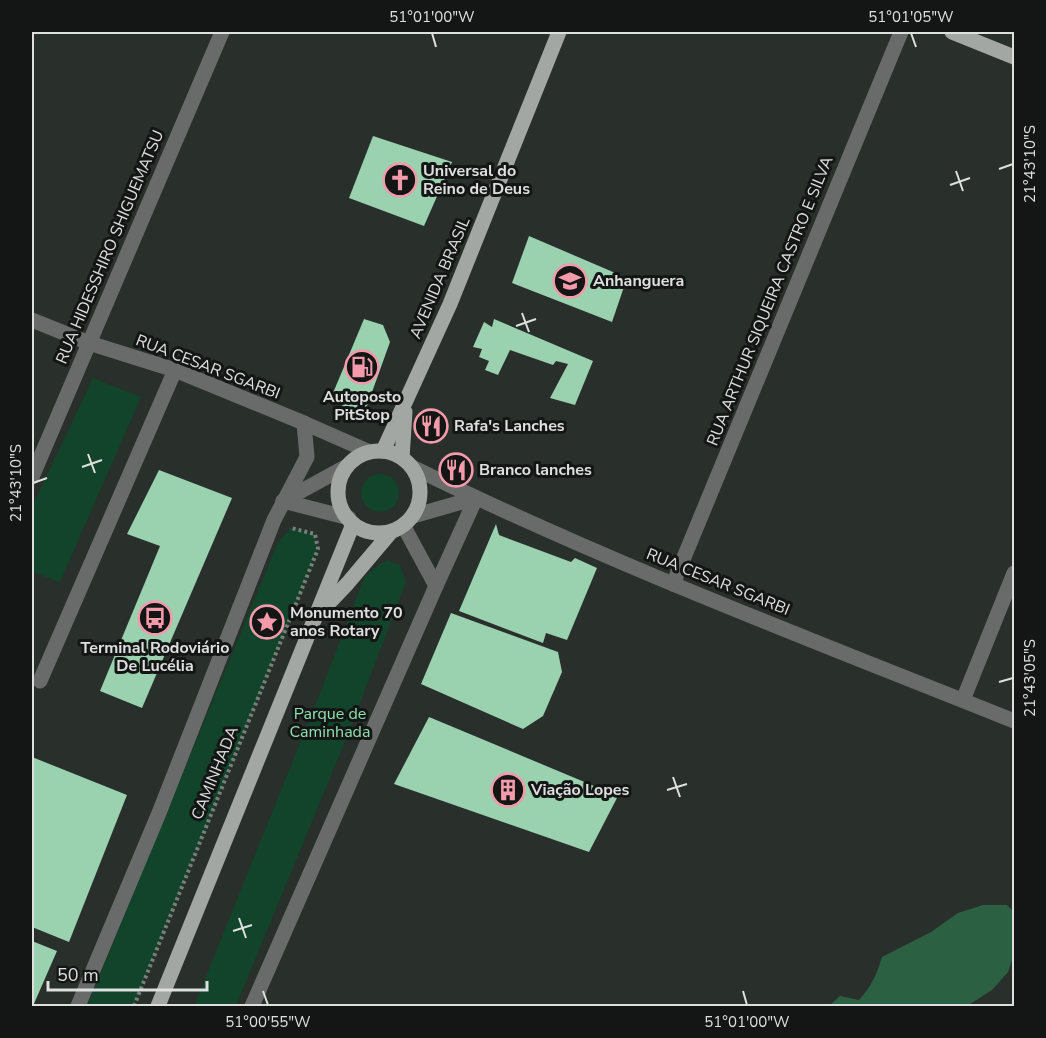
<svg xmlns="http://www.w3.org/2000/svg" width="1046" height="1038" viewBox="0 0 1046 1038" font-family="'Nunito Sans',sans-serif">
<rect width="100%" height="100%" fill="#292f2b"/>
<g fill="#11442a">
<path d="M93,378l48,19 -81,185 -28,-10v-65z"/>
<circle cx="380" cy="493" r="19"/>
<path d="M291,528l24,6 3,15 -184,457h-47l191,-464z"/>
<path d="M388,560l12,5 6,17 -55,145 -115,279h-42l121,-300 50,-130 15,-12z"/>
</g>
<path fill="#2b6043" d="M983,905h24l7,7v42l-6,18 -16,18 -22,14 -5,2h-136l11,-10 19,4c12,-13 18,-26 23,-43l49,-25 27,-19z"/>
<g fill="#9ad1af">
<path d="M373,136l79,26 -28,64 -75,-28z"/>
<path d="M529,236l98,42 -15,44 -100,-39z"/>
<path d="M364,319l19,6 7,17 -23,64 -11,7 -22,-12 -1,-8z"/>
<path d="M494,319l99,42 -18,44 -25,-7 18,-34 -12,-3 -3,4 -43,-15 -12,25 -13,-5 4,-9 -10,-4 3,-8 -9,-2 11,-25 8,5z"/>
<path d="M159,470l73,28 -90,210 -42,-17 60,-145 -33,-12z"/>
<path d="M496,524l3,11 72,27 4,-4 22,10 -30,72 -21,-7 -3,10 -84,-32z"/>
<path d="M451,613l107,39 4,20 -19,44 -20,13 -102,-45z"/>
<path d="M429,717l189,79 -29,56 -195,-68z"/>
<path d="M32,757l95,38 -58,147 -37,-15z"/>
<path d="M32,941l25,10 -24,55h-1z"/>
</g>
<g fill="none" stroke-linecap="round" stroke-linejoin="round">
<path stroke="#7a7e7b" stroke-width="4" stroke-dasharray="3 3" stroke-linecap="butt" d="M134,1006l184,-457 -3,-15 -24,-6 -1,1"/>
<g stroke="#686b69" stroke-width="15">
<path d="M32,320l57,23 86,27 129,53 3,34 -33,63 -115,293 -81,193"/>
<path d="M304,423l66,29"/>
<path d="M412,467c196,96 400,173 602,254"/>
<path d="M32,477l190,-445"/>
<path d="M283,501l64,-35"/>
<path d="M283,501l66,17"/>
<path d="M413,516l63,-18"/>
<path d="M403,525l33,61"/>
<path d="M673,584l228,-552"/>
<path d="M40,681l135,-311"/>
<path d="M963,700l51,-127"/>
<path d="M252,1006l184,-420 40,-88"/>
</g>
<g stroke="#a2a7a4" stroke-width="15">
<path d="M952,32l62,25"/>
<path d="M383,451l67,-147 109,-272"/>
<circle cx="379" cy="492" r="41"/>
<path d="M402,458l3,-46"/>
<path d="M324,608l23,-24 44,-52"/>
<path d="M158,1006l195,-482"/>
</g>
</g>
<path fill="none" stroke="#dde0de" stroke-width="2" d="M432,33l4,14M911,33l5,14M999,169l14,-5M956,171l7,20M950,185l20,-7M522,313l7,19M516,326l20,-7M88,454l7,19M82,467l20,-7M33,483l14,-5M999,682l14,-4M673,777l7,20M667,790l20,-6M239,918l7,20M233,931l19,-6M263,991l5,14M743,991l4,14"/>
<defs>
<symbol id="church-ring" viewBox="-11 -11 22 22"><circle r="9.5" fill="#141615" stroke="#f39aab" stroke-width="1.5"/><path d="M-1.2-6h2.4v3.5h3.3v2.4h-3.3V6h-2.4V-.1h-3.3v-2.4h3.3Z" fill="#f39aab"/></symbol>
<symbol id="university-ring" viewBox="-11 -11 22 22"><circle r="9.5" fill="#141615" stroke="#f39aab" stroke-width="1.5"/><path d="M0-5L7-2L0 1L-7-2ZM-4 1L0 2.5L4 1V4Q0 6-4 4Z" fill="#f39aab"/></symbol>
<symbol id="fuel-ring" viewBox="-11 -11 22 22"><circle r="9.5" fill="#141615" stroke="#f39aab" stroke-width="1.5"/><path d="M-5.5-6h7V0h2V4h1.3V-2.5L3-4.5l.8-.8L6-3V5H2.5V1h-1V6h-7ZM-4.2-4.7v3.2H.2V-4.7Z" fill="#f39aab"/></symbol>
<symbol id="restaurant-ring" viewBox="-11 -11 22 22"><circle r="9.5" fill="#141615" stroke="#f39aab" stroke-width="1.5"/><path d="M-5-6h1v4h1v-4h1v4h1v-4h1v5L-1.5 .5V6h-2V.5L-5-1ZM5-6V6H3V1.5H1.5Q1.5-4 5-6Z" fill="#f39aab"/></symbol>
<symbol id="bus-ring" viewBox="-11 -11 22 22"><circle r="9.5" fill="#141615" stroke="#f39aab" stroke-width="1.5"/><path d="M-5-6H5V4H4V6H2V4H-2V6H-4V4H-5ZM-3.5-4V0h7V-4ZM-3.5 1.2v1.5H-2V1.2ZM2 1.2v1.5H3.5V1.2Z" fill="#f39aab"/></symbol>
<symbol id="sight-ring" viewBox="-11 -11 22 22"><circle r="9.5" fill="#141615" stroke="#f39aab" stroke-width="1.5"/><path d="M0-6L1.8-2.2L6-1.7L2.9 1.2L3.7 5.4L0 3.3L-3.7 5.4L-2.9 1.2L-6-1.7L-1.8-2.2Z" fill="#f39aab"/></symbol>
<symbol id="building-ring" viewBox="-11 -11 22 22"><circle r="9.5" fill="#141615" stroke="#f39aab" stroke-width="1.5"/><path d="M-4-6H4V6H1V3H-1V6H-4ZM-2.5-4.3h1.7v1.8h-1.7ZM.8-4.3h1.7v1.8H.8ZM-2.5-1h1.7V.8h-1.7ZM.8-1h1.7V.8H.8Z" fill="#f39aab"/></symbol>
</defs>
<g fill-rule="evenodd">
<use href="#church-ring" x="381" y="161" width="38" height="38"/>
<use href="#university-ring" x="551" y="262" width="38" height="38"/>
<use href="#fuel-ring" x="343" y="348" width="38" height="38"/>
<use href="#restaurant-ring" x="412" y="407" width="38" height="38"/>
<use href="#restaurant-ring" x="437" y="451" width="38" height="38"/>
<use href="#bus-ring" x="136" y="599" width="38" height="38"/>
<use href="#sight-ring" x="248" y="603" width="38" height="38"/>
<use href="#building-ring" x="489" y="771" width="38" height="38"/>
</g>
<g text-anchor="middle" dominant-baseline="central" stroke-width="6" stroke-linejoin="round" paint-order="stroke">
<g font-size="16" font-weight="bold" fill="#dde0de" stroke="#141615" text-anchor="start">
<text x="423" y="171">Universal do<tspan x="423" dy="18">Reino de Deus</tspan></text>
<text x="593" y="281">Anhanguera</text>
<text x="362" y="397" text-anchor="middle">Autoposto<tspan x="362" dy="18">PitStop</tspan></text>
<text x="454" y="426">Rafa's Lanches</text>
<text x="479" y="470">Branco lanches</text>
<text x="290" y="613">Monumento 70<tspan x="290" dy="18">anos Rotary</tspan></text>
<text x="155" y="648" text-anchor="middle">Terminal Rodoviário<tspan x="155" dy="18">De Lucélia</tspan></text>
<text x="531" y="790">Viação Lopes</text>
</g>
<g font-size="16" fill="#dde0de" stroke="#141615">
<text transform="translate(110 247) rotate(-67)">RUA HIDESSHIRO SHIGUEMATSU</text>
<text transform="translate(440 278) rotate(-67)">AVENIDA BRASIL</text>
<text transform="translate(770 301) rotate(-68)">RUA ARTHUR SIQUEIRA CASTRO E SILVA</text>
<text transform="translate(208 367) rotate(21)">RUA CESAR SGARBI</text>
<text transform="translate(718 582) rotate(22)">RUA CESAR SGARBI</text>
<text transform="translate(215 773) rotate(-68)">CAMINHADA</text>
</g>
<g font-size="16" fill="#8fe0b0" stroke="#141615">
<text x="330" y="714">Parque de<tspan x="330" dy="18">Caminhada</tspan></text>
</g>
</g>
<rect width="1046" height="1038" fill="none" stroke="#141615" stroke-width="66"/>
<path d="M48 981v9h159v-9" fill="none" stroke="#dde0de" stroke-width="3"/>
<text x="57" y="981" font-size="18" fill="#dde0de" stroke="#141615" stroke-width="4.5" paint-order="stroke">50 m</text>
<rect x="33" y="33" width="980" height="972" fill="none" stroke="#dde0de" stroke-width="2"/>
<g font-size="15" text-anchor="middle" fill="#dde0de">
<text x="432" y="22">51°01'00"W</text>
<text x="911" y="22">51°01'05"W</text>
<text transform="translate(1030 164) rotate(-90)" y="5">21°43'10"S</text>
<text transform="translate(16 483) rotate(-90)" y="5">21°43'10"S</text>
<text transform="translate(1030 678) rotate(-90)" y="5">21°43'05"S</text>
<text x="268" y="1027">51°00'55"W</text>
<text x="747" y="1027">51°01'00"W</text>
</g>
</svg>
